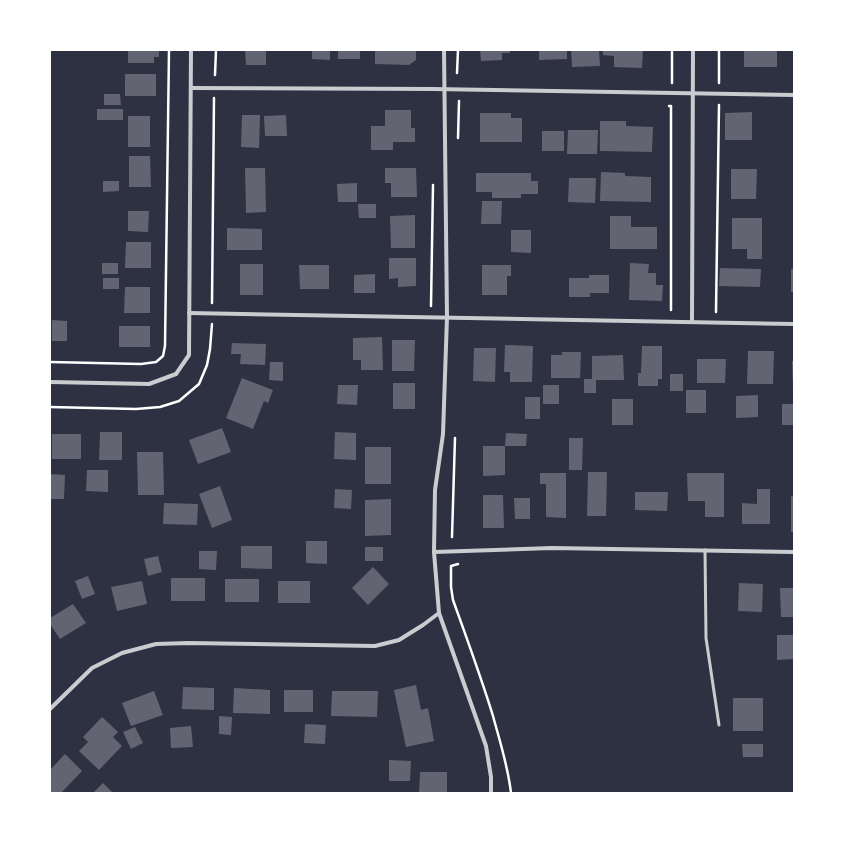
<svg xmlns="http://www.w3.org/2000/svg" width="844" height="843" viewBox="0 0 844 843" font-family="Helvetica,sans-serif">
<rect width="100%" height="100%" fill="#2d3142"/>
<g fill="#626471">
<path d="M128,50h31v7h-5v6h-26z"/>
<path d="M245,50h21v15h-20z"/>
<path d="M312,50h18v10l-18,-1z"/>
<rect x="338" y="50" width="22" height="9"/>
<path d="M375,50h41v10l-7,5 -34,-1z"/>
<path d="M480,50h30v3h-8v7l-21,1z"/>
<path d="M539,50h28v9l-28,1z"/>
<path d="M571,50h28l1,16 -28,1z"/>
<path d="M603,50h40l-1,18 -28,-1v-11l-11,-1z"/>
<rect x="744" y="50" width="33" height="17"/>
<rect x="125" y="74" width="31" height="22"/>
<path d="M104,94h16l1,11h-17z"/>
<rect x="97" y="109" width="26" height="11"/>
<path d="M385,110h26v18h4v14h-22v8h-22v-24h14z"/>
<path d="M752,112v28h-27v-27z"/>
<path d="M480,113h31v5h11v24h-42z"/>
<path d="M242,115h18l-1,33 -18,-1z"/>
<path d="M286,115l1,21h-22l-1,-20z"/>
<rect x="128" y="116" width="22" height="31"/>
<path d="M600,121h26v5l27,1 -1,25 -52,-1z"/>
<path d="M568,130h30l-1,24h-30z"/>
<rect x="542" y="131" width="22" height="20"/>
<path d="M129,156h21l1,31h-22z"/>
<path d="M245,168h20l1,44 -20,1z"/>
<path d="M385,168h31l1,29h-26v-14h-6z"/>
<path d="M731,169h26l-1,30h-25z"/>
<path d="M601,172l24,1v3l26,1v25l-51,-1z"/>
<path d="M476,173h55v8h7v13h-17v4h-29v-6h-16z"/>
<path d="M569,178h27l-1,25 -27,-1z"/>
<path d="M103,181h16v10l-16,1z"/>
<path d="M357,183v19h-19l-1,-18z"/>
<path d="M482,201h20l-1,23h-20z"/>
<path d="M358,204h18v14h-17z"/>
<path d="M128,211h21l-1,21 -20,-1z"/>
<path d="M415,215v33h-24l-1,-32z"/>
<path d="M610,216h21v11h26v22h-47z"/>
<path d="M732,218h30v41h-15v-10h-15z"/>
<path d="M227,228l35,1v21h-35z"/>
<path d="M511,230h20v23l-20,-1z"/>
<path d="M126,242h25v26h-26z"/>
<path d="M389,258h27v28l-18,1v-9l-9,1z"/>
<rect x="102" y="263" width="16" height="11"/>
<path d="M630,263l19,1 -1,9h8v12h7l-1,16 -33,-1z"/>
<rect x="240" y="264" width="23" height="31"/>
<path d="M299,265h30v24h-29z"/>
<path d="M482,265h29v11h-4v19h-25z"/>
<path d="M720,268l41,1 -1,18 -41,-1z"/>
<rect x="791" y="269" width="3" height="23"/>
<path d="M375,274v19h-21v-18z"/>
<path d="M589,275h20v18h-19v4h-21v-19h20z"/>
<rect x="103" y="278" width="16" height="11"/>
<path d="M125,287h25v26h-26z"/>
<path d="M52,320l15,1v20h-15z"/>
<rect x="119" y="326" width="31" height="21"/>
<path d="M382,337l1,33h-22v-10h-8v-22z"/>
<path d="M392,340h23l-1,31h-22z"/>
<path d="M232,343l34,1 -1,21 -25,-1 1,-10h-10z"/>
<path d="M505,345l28,1 -1,36h-22v-10h-6z"/>
<path d="M642,346h20v33h-4v7h-20v-13h3z"/>
<path d="M474,348h22l-1,34 -22,-1z"/>
<path d="M748,351h26l-1,33h-26z"/>
<path d="M562,352h19l-1,26h-29v-23h11z"/>
<path d="M623,355l1,25h-28v13h-12v-14h8v-23z"/>
<path d="M697,359h29l-1,24h-28z"/>
<path d="M792,361h2v25l-1,1z"/>
<path d="M270,362h13v19l-14,-1z"/>
<rect x="670" y="374" width="13" height="17"/>
<path d="M242,378l31,12 -5,13 -4,-2 -11,28 -27,-11z"/>
<rect x="393" y="383" width="22" height="26"/>
<path d="M338,385h20l-1,20 -20,-1z"/>
<rect x="543" y="385" width="16" height="19"/>
<rect x="686" y="390" width="20" height="23"/>
<path d="M758,395v22l-22,1v-22z"/>
<rect x="525" y="397" width="15" height="22"/>
<rect x="612" y="399" width="21" height="26"/>
<rect x="782" y="404" width="12" height="21"/>
<path d="M222,428l9,24 -33,12 -9,-24z"/>
<path d="M100,432h22v28h-23z"/>
<path d="M335,432l21,1v27l-22,-1z"/>
<path d="M506,433l21,1 -1,12h-21z"/>
<rect x="52" y="434" width="29" height="25"/>
<path d="M569,438h14l-1,32h-13z"/>
<path d="M483,446h22v29l-22,1z"/>
<rect x="365" y="447" width="26" height="37"/>
<path d="M137,452h26l1,43h-26z"/>
<path d="M87,470h21v22l-22,-1z"/>
<path d="M588,472h19l-1,44h-19z"/>
<path d="M540,473h26v45l-20,-1v-33h-6z"/>
<path d="M687,473h37v44h-19v-16h-17z"/>
<path d="M50,474l15,1 -1,24h-14z"/>
<path d="M220,486l12,34 -20,8 -13,-34z"/>
<path d="M335,489l17,1 -1,19 -17,-1z"/>
<path d="M757,489h13v35h-28v-21l15,1z"/>
<path d="M635,492h33l-1,19 -32,-1z"/>
<path d="M483,495h20l1,33h-21z"/>
<path d="M791,496l3,1v35h-3z"/>
<path d="M514,498h16v21h-15z"/>
<path d="M391,499v36l-26,1v-36z"/>
<path d="M164,503l34,1 -1,21 -34,-1z"/>
<path d="M306,541h21v23l-21,-1z"/>
<path d="M241,546h31v23l-31,-1z"/>
<rect x="365" y="547" width="18" height="14"/>
<path d="M199,551h18l-1,19 -17,-1z"/>
<path d="M158,556l4,16 -14,4 -4,-17z"/>
<path d="M373,567l16,17 -21,21 -16,-17z"/>
<path d="M88,576l7,18 -13,5 -7,-18z"/>
<rect x="171" y="578" width="34" height="23"/>
<rect x="225" y="579" width="34" height="23"/>
<path d="M142,581l5,23 -30,7 -6,-24z"/>
<rect x="278" y="581" width="32" height="22"/>
<path d="M739,583l24,1 -1,28 -24,-1z"/>
<path d="M780,588h14v29h-13z"/>
<path d="M73,604l13,19 -26,16 -10,-15v-6z"/>
<path d="M777,635h17v24l-17,1z"/>
<path d="M416,685l5,25 7,-2 6,33 -28,6 -12,-57z"/>
<path d="M183,687l31,1v22l-32,-1z"/>
<path d="M234,688l36,2v24l-37,-1z"/>
<rect x="284" y="690" width="29" height="22"/>
<path d="M154,691l9,24 -32,11 -9,-23z"/>
<path d="M332,691h46l-1,26 -46,-1z"/>
<rect x="733" y="698" width="30" height="33"/>
<path d="M219,716l13,1 -1,18 -12,-1z"/>
<path d="M102,717l16,15 -5,5 9,9 -23,24 -20,-19 9,-9 -5,-5z"/>
<path d="M305,724l21,1 -1,19 -21,-1z"/>
<path d="M191,726l2,21 -22,1 -1,-20z"/>
<path d="M135,727l8,16 -12,6 -8,-17z"/>
<path d="M742,744h21v13h-20z"/>
<path d="M65,754l17,17 -21,22h-11v-23z"/>
<path d="M389,760l22,1 -1,20h-21z"/>
<path d="M420,772h27v21h-28z"/>
<path d="M103,783l9,9 -1,1h-18z"/>
</g>
<g fill="none" stroke-linecap="round" stroke-linejoin="round">
<g stroke="#fff" stroke-width="2.5">
<path d="M719,50v33"/>
<path d="M457,73l1,-23"/>
<path d="M215,75l1,-25"/>
<path d="M672,83v-33"/>
<path d="M669,106h2v204"/>
<path d="M458,138l1,-37"/>
<path d="M212,303l2,-205"/>
<path d="M431,306l2,-121"/>
<path d="M716,312l3,-207"/>
<path d="M50,362l91,2 15,-2 7,-6 2,-10 4,-296"/>
<path d="M50,407l86,2 24,-2 19,-6 20,-17 8,-19 3,-16 2,-25"/>
<path d="M452,537l3,-99"/>
<path d="M458,564l-7,2v21l2,13c14,39 28,77 40,116 7,26 15,50 18,77"/>
</g>
<path stroke="#caccd0" stroke-width="3" d="M705,550l1,88 13,87"/>
<g stroke="#caccd0" stroke-width="4">
<path d="M444,50l3,267 -4,117 -8,56 -1,62 5,61 47,133 5,31v16"/>
<path d="M191,88l242,1 361,6"/>
<path d="M189,313l605,11"/>
<path d="M692,321l1,-271"/>
<path d="M50,382l99,2 27,-10 13,-19 2,-305"/>
<path d="M434,552l118,-4 242,4"/>
<path d="M50,709l42,-41 30,-15 34,-9 32,-1 187,3 24,-6 24,-15 16,-12"/>
</g>
</g>
<rect width="844" height="843" fill="none" stroke="#ffffff" stroke-width="102"/>
</svg>
